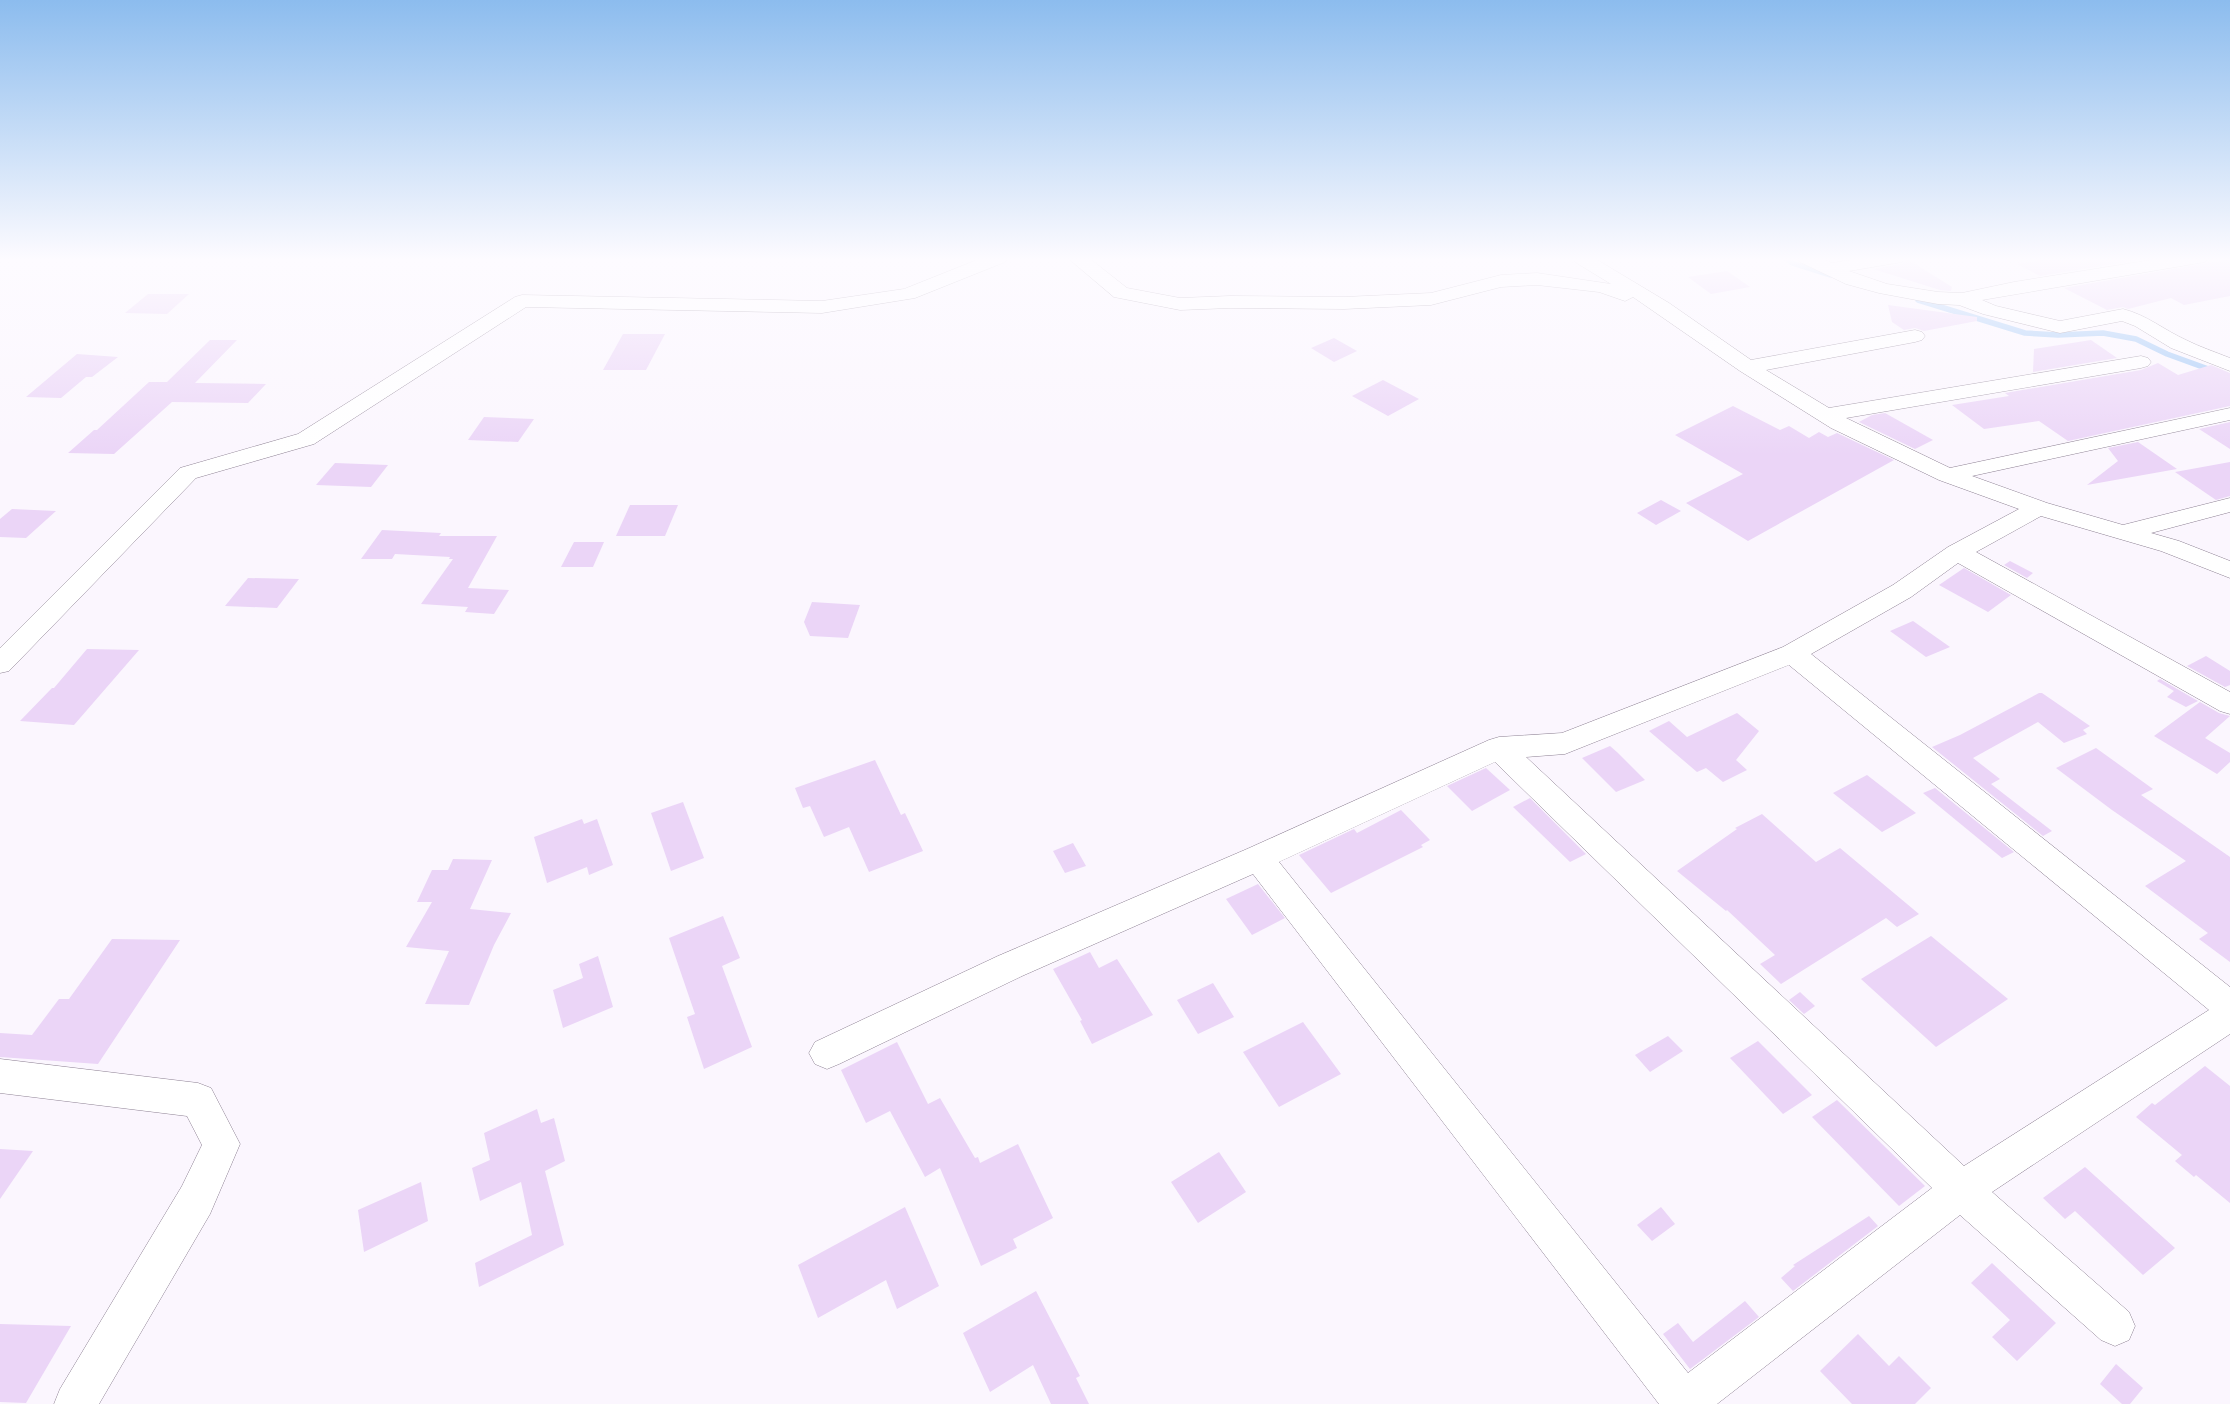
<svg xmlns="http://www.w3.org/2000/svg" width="2230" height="1404" viewBox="0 0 2230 1404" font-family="Inter,sans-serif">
<rect width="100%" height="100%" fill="#fbf6fe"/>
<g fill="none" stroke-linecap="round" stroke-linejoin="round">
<g stroke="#a2c8f6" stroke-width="5.5">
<path d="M1786,258l6,5 38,12"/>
<path d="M1918,300l107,33 33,2 45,-2 33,6 31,15 63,23"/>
</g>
</g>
<g fill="#ebd5f7">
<path d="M2054,258h96l-110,18 -23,-12z"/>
<path d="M2230,259v37l-46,9 -13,-7 -43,11 -5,-2 -16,3 -43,-22z"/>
<path d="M1906,260h3l43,27 -1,4 -11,-1 -67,-21 29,-5z"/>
<path d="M1727,271l23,16 -39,7 -23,-17z"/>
<path d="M148,294h41l-22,20 -42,-1z"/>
<path d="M1888,305l89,12v4l-53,10 -9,-3 -11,2 -12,-8z"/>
<path d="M623,334h42l-19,36h-43z"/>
<path d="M1334,338l23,13 -23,11 -23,-14z"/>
<path d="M210,340h27l-42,43 71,1 -18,19 -76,-1 -58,52 -46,-1 26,-23h3l52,-48h18z"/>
<path d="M2091,340l26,18 -84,14 1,-23z"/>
<path d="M77,354l41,3 -26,20h-6l-25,21 -35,-1z"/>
<path d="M2158,363l20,12 33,-10 19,8v33l-162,35 -29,-20 -55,8 -32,-24 57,-9 -4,-3 136,-23z"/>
<path d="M1383,380l36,19 -31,17 -36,-20z"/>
<path d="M1733,406l47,24 9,-4 20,12 10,-6 9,5 9,-4 57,27 -146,81 -62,-38 57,-29 -68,-39z"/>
<path d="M1885,413l48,27 -18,9 -56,-27 13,-7z"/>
<path d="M484,417l50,2 -16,23 -50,-2z"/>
<path d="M2230,422v27l-31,-20z"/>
<path d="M2138,442l39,27 -90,16 31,-24 -10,-13z"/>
<path d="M2230,462v34l-14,4 -41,-28z"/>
<path d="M335,463l53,2 -17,22 -55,-2z"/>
<path d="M1661,500l20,11 -25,14 -19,-12z"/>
<path d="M630,505h48l-13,31h-49z"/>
<path d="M12,509l44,2 -30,27 -26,-1v-18z"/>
<path d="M382,530l59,3 -2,3h58l-29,52 41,2 -15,24 -29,-2 3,-5 -47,-3 32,-45h-4l1,-2 -55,-3 -3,5h-31z"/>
<path d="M574,542h30l-11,25h-32z"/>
<path d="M2010,561l23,12 -6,5 -23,-13z"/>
<path d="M1964,568l47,27 -23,17 -49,-27z"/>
<path d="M248,578l51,1 -22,29 -52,-2z"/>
<path d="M812,602l48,3 -12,33 -38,-2 -6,-14z"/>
<path d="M1913,621l37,26 -24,10 -36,-26z"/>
<path d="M87,649l52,1 -65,75 -54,-4 32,-33h2z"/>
<path d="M2206,656l24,15v14l-5,2 -38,-21z"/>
<path d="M2160,679l38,22 -12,6 -19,-10 7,-6 -17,-10z"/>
<path d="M2039,693h3l48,33 -7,4 4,4 -23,9 -26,-21 -65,36 27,21 -9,5 61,47 -9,5 -111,-89 28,-12z"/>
<path d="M2200,702l19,11 11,3 -25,22 25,15v9l-13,12 -63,-38z"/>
<path d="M1737,713l22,18 -23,29 11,10 -24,12 -17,-14 -9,4 -48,-41 20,-10 18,16z"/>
<path d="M1610,746l8,7 27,27 -29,12 -34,-34z"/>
<path d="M2096,748l57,41 -12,6 89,62v105l-31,-23 9,-6 -63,-47 41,-25 -74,-51 -56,-42z"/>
<path d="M875,760l26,55 4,-2 18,38 -54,21 -20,-45 -25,10 -14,-31 -7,2 -8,-20z"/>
<path d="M1486,768l24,22 -38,21 -25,-25z"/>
<path d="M1867,775l49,38 -34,19 -49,-39z"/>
<path d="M1935,788l79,64 -12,6 -79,-65z"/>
<path d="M1530,798l56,56 -16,8 -57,-55z"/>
<path d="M683,802l21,56 -33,13 -20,-58z"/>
<path d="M1401,810l29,30 -9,5 2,2 -92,46 -32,-38 55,-26 3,4z"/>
<path d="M1762,814l54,48 24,-14 79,66 -22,13 -11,-9 -105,66 -21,-20 15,-9 -48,-45 -1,1 -49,-40 60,-42 -2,-1z"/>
<path d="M582,819l2,5 13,-5 16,46 -24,10 -2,-8 -40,16 -13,-46z"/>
<path d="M1073,843l13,23 -21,7 -12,-22z"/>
<path d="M453,859l39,1 -22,49 41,4 -17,32 -25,60 -44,-1 24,-53 -43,-4 26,-45h-15l15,-32h16z"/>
<path d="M1258,884l27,34 -33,17 -26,-36z"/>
<path d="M723,916l17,42 -18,8 30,81 -48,22 -17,-52 8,-3 -26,-76z"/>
<path d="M1931,936l77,63 -72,48 -75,-68z"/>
<path d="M112,939l68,1 -82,124 -98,-7v-24l32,2 27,-36h10z"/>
<path d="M1090,952l9,16 18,-9 36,56 -61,29 -12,-23 2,-1 -29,-51z"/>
<path d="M598,956l15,51 -50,21 -10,-38 30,-12 -4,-14z"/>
<path d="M1213,983l21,34 -36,17 -21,-34z"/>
<path d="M1800,992l15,14 -11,8 -15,-14z"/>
<path d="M1303,1022l38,52 -62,33 -36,-55z"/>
<path d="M1668,1036l15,15 -33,21 -15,-17z"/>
<path d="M1758,1041l54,54 -29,19 -53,-56z"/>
<path d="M897,1042l31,62 12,-6 35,60 3,-1 2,6 38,-19 35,74 -40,21 4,9 -36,18 -41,-98 -15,9 -35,-66 -24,12 -25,-53z"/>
<path d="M2205,1066l25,20v117l-34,-28 -2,2 -19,-16 7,-6 -46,-38 16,-14 3,2z"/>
<path d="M1837,1100l88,86 -26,20 -87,-89z"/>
<path d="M537,1109l4,14 13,-5 11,43 -20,10 19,74 -85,42 -4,-24 57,-28 -11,-53 -41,19 -8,-33 18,-8 -6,-27z"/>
<path d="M0,1149l33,2 -33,48z"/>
<path d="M1219,1152l27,40 -48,31 -27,-41z"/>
<path d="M2085,1167l90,81 -32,27 -68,-64 -10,8 -22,-21z"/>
<path d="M421,1182l7,39 -64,31 -6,-42z"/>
<path d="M905,1207l34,79 -42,23 -11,-29 -68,38 -20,-53z"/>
<path d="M1661,1207l14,17 -23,17 -15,-16z"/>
<path d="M1869,1216l9,10 -85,65 -12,-13 14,-12 -2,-1z"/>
<path d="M1992,1263l64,60 -39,38 -25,-24 18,-17 -39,-37z"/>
<path d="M1036,1291l44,85 -4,2 13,26h-38l-18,-39 -43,27 -27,-59z"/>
<path d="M1745,1301l14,16 -69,52 -27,-35 15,-11 15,19z"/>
<path d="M0,1324l71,2 -45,77 -26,-1z"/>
<path d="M1858,1334l31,32 10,-10 32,32 -16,16h-63l-32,-33z"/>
<path d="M2116,1364l27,24 -13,16h-8l-22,-20z"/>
</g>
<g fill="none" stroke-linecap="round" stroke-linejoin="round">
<defs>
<g id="minor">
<path d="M982,258h26l-3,4 -90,36 -93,15 -296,-6 -212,137 -118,34 -187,193 -9,2v-25l180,-180 118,-34 217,-137 7,-2 300,6 82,-12z"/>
<path d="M1068,258h21l38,30 53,10 50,-2 114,1 87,-4 70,-18 36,-2 74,11 -36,-22 -3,-4h22l75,45 82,57 164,-30 7,2 3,4 -3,4 -7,2 -149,28 63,38 312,-52 7,2 3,4 -3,4 -7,2 -295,50 104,50 280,-60v12l-258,56 75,27 76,22 107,-27v14l-79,21 28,8 51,20v17l-69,-27 -120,-35 -65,36 254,140v22l-10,-3 -262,-148 -47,34 -100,57 419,333v47l-238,158 137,120 6,14 -6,14 -14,6 -14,-6 -141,-125 -243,189h-58l-406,-530 -231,102 -183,88 -12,5 -12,-5 -6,-11 6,-11 183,-86 249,-107 242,-109 10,-3 63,-4 221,-86 110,-62 55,-38 71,-38 -80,-29 -108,-52 -91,-57 -107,-74 -8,4 -26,-9 -62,-7 -36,2 -70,18 -87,4 -114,-1 -50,2 -66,-13zM1789,665l420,345 -245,156 -438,-409 39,-3 10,-4zM1495,762l437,426 -244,185 -409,-511z"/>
<path d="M1797,258h24l11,5 30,-5h43l-3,4 -6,1 -47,8 38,13 51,8 24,1 52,-11 150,-24h44l-3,4 -6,1 -217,37 14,6 64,15 63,-12c24,6 41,21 63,31 14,7 29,12 44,18v13l-59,-23 -36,-22 -13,-5 -62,12 -77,-19 -24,-9 -21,-1 -59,-11 -33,-9 -46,-22z"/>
<path d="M0,1059l198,24 13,5 29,56 -30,70 -111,190h-45l6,-15 122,-203 20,-41 -15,-29 -187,-23z"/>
</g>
</defs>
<use href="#minor" stroke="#8d8193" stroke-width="1"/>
<use href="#minor" fill="#fff" fill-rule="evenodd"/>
</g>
<linearGradient id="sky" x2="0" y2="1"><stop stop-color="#8cbcee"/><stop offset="0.57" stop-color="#fdfbff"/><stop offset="1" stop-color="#fdfbff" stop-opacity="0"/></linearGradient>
<rect width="2230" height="455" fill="url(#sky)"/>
</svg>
